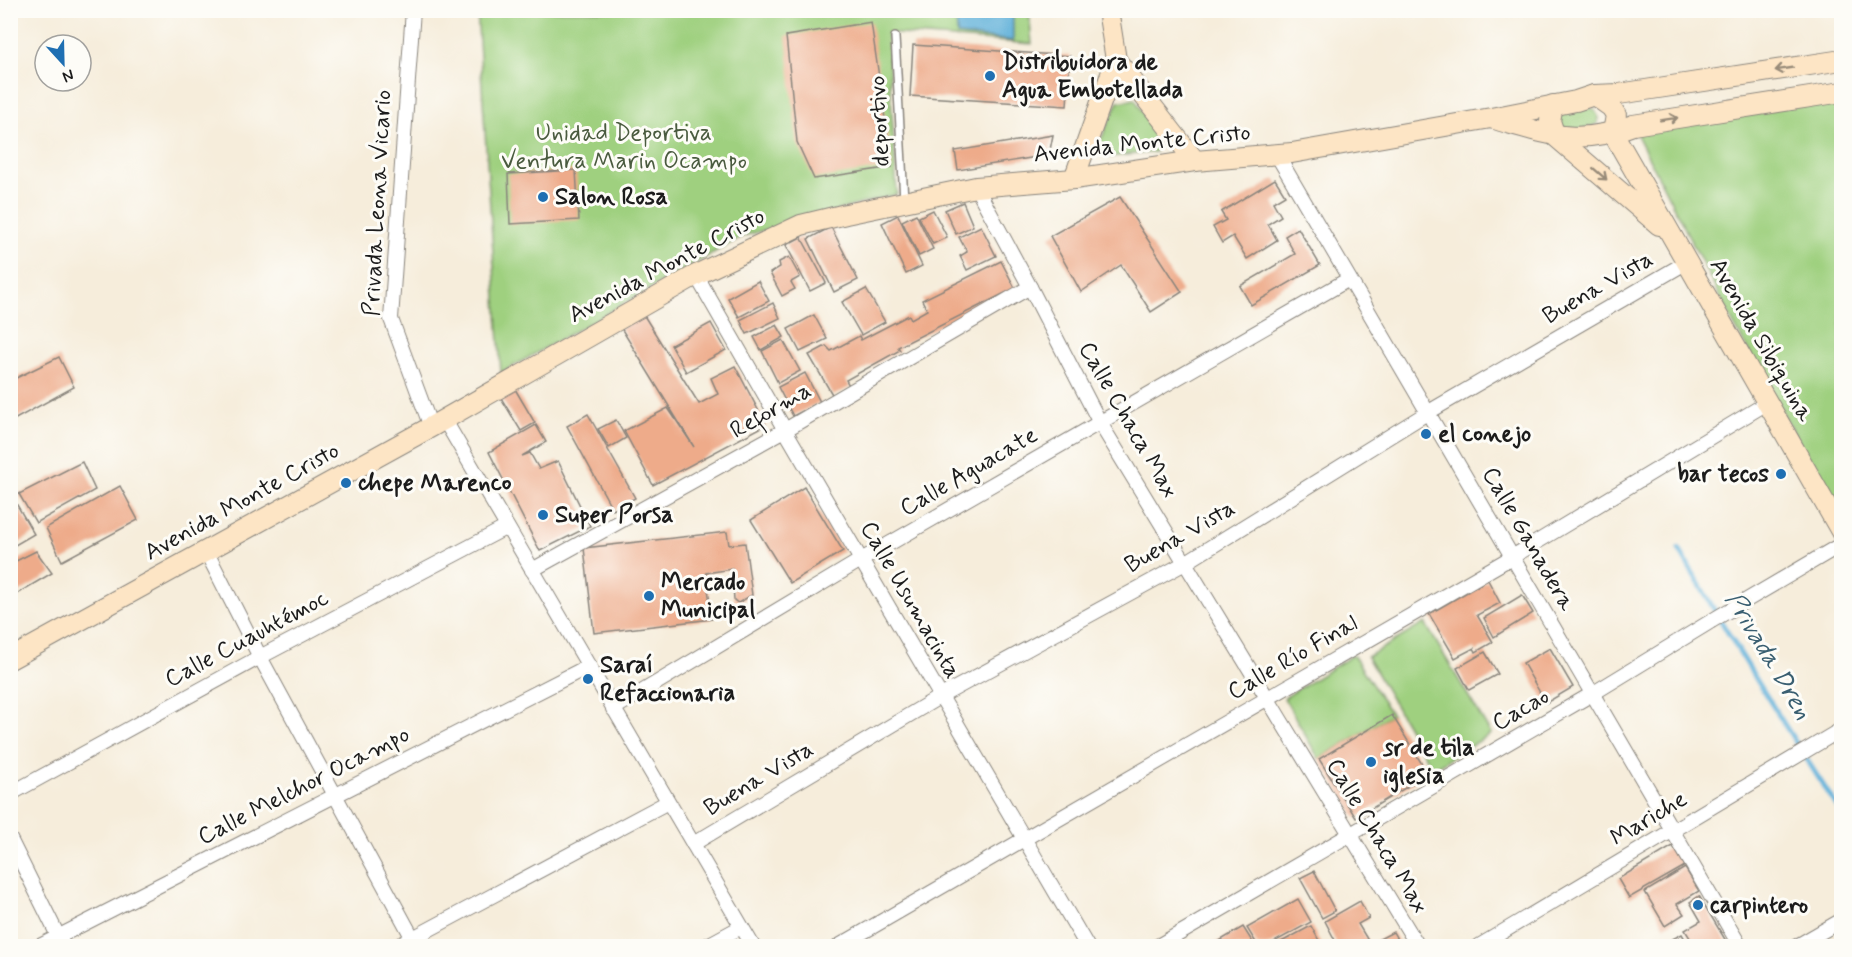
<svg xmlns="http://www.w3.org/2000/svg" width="1852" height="957" viewBox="0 0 1852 957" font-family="Mynerve,sans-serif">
<rect width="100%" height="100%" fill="#fdfcf7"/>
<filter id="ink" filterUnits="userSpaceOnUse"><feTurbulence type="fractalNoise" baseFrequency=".0167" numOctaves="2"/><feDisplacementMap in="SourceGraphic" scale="12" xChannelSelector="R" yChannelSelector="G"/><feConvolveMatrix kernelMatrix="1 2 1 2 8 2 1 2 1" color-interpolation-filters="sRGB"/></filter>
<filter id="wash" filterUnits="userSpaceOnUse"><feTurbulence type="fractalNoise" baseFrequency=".008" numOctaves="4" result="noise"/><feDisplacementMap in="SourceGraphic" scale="24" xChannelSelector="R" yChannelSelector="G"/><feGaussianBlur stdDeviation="1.35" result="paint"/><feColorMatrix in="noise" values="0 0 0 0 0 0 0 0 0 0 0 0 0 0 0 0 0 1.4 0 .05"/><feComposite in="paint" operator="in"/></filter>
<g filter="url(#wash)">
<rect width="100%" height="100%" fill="#f6eddb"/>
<g fill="#9fd07f" stroke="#5e764e" stroke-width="1.5">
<path d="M477,11h552l3,33 -145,-11 10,161 -154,42 -242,137z"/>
<path d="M1841,98v420l-108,-195 -98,-192z"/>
<path d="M1135,99l22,40 -2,13 -47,5 -9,-13 19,-42z"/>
<path d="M1575,107l19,2 5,9 -2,6 -19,7 -25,-4 8,-17z"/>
<path d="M1425,623l66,111 -59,35 -65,-112z"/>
<path d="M1353,655l39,60 -73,44 -35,-61z"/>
</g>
<path fill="#5eb0d9" stroke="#3d667a" stroke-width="1.5" d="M956,11h57v30l-56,-6z"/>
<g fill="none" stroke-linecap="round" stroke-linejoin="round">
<path stroke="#5eb0d9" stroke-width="5" d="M1679,549c51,90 106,178 163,265"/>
</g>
<g id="blocks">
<g fill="#eeab8a">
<path d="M871,22l21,145 -78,12 -17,-37 -11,-106z"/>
<path d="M913,45l157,11 -3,50 -157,-10z"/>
<path d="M1053,135l-4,20 -91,15 -3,-19z"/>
<path d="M576,170l3,50 -69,4 -2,-50z"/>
<path d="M1275,179l10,16 -12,7 8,14 -13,8 9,16 -30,19 -14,-23 -11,7 -9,-16 13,-7 -5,-8z"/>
<path d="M1120,197l62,95 -31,20 -30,-47 -40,27 -31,-56z"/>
<path d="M963,202l10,24 -17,8 -11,-24z"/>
<path d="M933,210l14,27 -14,7 -14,-27z"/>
<path d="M916,214l17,35 -14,7 -17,-35z"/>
<path d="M898,215l24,51 -16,8 -24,-51z"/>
<path d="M981,226l15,30 -29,14 -7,-14 7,-4 -8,-15z"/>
<path d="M831,227l27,53 -24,12 -26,-53z"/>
<path d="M1298,228l22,37 -69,40 -11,-19 55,-32 -10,-18z"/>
<path d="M801,237l25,46 -16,8 -24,-46z"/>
<path d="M789,257l11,20 -9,5 4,7 -13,7 -12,-23 10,-6 -1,-5z"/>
<path d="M1001,261l14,27 -117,59 2,3 -54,30 4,7 -17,9 -24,-41 17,-9 5,5 28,-15 2,4 48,-25 2,4 16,-9 -5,-10z"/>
<path d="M758,281l11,20 -30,16 -11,-19z"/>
<path d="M866,289l19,33 -24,13 -19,-33z"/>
<path d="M773,303l7,15 -33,16 -7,-14z"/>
<path d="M643,314l56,90 19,-10 -7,-16 24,-12 31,59 -113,60 -29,-54 44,-23 26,39 -73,-119z"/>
<path d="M814,315l13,24 -27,13 -12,-23z"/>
<path d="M711,323l15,27 -40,22 -15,-27z"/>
<path d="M777,325l7,12 -23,13 -7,-13z"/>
<path d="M783,340l17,31 -22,12 -16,-32z"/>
<path d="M59,357l15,30 -64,35v-41z"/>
<path d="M805,373l15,29 -27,14 -15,-29z"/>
<path d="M515,389l20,34 -14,8 -20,-33z"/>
<path d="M588,414l47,84 -22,12 -46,-84z"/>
<path d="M616,420l10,18 -17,10 -11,-19z"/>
<path d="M536,425l10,17 -24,14 8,-3 9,16 19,-8 32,65 -50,25 -51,-99z"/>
<path d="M82,462l13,28 -59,33 -17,-29z"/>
<path d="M120,486l18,34 -76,41 -16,-33z"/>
<path d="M804,487l39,64 -53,32 -39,-63z"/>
<path d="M10,493l24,41 -24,14z"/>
<path d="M727,532l2,13 16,-2 7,52 -14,8 -4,-3 -2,-31 -26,4 6,46 -118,14 -10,-85z"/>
<path d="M36,551l16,22 -39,23 -3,-2v-30z"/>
<path d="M1488,580l12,23 -23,12 16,27 -17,10 -2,-4 -19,10 -26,-44z"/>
<path d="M1522,595l11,18 -39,24 -10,-19z"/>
<path d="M1550,648l23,39 -27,16 -23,-40z"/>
<path d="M1485,652l13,22 -29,16 -12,-22z"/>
<path d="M1392,715l36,59 -72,44 -37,-59z"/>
<path d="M1673,846l12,20 -56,32 -11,-19z"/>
<path d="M1685,868l14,23 -22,13 7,10 -19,12 -20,-34z"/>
<path d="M1314,871l21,40 -13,7 -22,-40z"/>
<path d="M1699,896l30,50h-34l-10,-16 16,-9 -11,-19z"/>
<path d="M1298,899l13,23 -44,24h-9l-11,-18z"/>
<path d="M1360,901l9,17 -11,6 12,20 23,-12 8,14h-63l-13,-25z"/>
<path d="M1311,926l11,20h-48z"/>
<path d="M1243,927l12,19h-44z"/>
<path d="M1682,934l7,12h-30z"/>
</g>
</g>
</g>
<g filter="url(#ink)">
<use href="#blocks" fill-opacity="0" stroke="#89847c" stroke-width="1.5"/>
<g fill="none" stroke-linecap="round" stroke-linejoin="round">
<defs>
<path id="lane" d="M895,37l9,163"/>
<g id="street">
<path d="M413,10l-22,309 40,108"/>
<path d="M1277,155l463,791"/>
<path d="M976,187l54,100 70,136 318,523"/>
<path d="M696,275l89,155 302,516"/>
<path d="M444,419l309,527"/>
<path d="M206,551l54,106 157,289"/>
<path d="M532,570l253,-140 245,-143"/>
<path d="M613,709l248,-149 488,-281"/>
<path d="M10,794l250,-137 247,-130"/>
<path d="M10,839l53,107"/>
<path d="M693,844l248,-148 244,-133 242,-150 260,-151"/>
<path d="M40,946l549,-280"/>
<path d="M398,946l270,-144"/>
<path d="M706,946l35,-19"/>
<path d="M839,946l673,-389 255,-154"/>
<path d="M1158,946l434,-252 126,-77 124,-73"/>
<path d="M1479,946l363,-217"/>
<path d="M1797,946l45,-26"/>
</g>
<g id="secondary">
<path d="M1108,10l8,50"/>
<path d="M1594,95l17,12 5,8 -3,18"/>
<path d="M1553,105l-3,16 5,15 104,89"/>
<path d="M1494,119c54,15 84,28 139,6l209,-33"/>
<path d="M1613,133l229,400"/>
<path d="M1074,179l42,-119 79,101"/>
<path d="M10,659l421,-232 265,-152 105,-50 45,-11 130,-27 98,-8 121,-18 97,-8 199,-35 85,-17 18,-6 25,-1 223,-34"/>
</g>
</defs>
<use href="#lane" stroke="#89847c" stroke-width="10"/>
<use href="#street" stroke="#89847c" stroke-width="16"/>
<use href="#secondary" stroke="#89847c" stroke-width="22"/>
<use href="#lane" stroke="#fff" stroke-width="7"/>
<use href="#street" stroke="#fff" stroke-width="14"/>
<use href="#secondary" stroke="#fde5c5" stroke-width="20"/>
</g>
<defs><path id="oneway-shaft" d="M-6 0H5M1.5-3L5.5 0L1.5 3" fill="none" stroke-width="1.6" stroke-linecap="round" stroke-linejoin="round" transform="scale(1.5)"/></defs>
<g stroke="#988b79">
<use href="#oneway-shaft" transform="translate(1784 69) rotate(171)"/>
<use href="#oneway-shaft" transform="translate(1669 119) rotate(-9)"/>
<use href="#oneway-shaft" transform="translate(1600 174) rotate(41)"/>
</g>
</g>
<g fill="#1f6fb2" stroke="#fdfcf7" stroke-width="2">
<circle cx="990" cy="76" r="6"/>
<circle cx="543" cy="197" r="6"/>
<circle cx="1426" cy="434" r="6"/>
<circle cx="1781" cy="474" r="6"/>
<circle cx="346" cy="483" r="6"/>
<circle cx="543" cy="515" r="6"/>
<circle cx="649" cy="596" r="6"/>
<circle cx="588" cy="679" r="6"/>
<circle cx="1371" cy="762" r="6"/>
<circle cx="1698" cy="905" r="6"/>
</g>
<g text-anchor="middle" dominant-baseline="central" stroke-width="6" stroke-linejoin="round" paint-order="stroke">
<g font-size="24" font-weight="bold" fill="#1c1c1c" stroke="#fdfcf7" text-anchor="start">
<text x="1002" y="62">Distribuidora de<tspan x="1002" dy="28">Agua Embotellada</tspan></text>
<text x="555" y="197">Salon Rosa</text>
<text x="1438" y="434">el conejo</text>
<text x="1769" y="474" text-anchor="end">bar tecos</text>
<text x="358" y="483">chepe Marenco</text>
<text x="555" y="515">Super Porsa</text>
<text x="661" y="582">Mercado<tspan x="661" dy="28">Municipal</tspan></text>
<text x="600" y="665">Saraí<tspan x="600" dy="28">Refaccionaria</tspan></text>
<text x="1383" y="748">sr de tila<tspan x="1383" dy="28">iglesia</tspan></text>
<text x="1710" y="905">carpintero</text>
</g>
<g font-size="24" fill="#1c1c1c" stroke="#fdfcf7">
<text transform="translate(880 121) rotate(-93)">deportivo</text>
<text transform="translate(1142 144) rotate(-6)">Avenida Monte Cristo</text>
<text transform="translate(378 203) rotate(-87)">Privada Leona Vicario</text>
<text transform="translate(667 266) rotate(-28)">Avenida Monte Cristo</text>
<text transform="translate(1598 288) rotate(-30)">Buena Vista</text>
<text transform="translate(1761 340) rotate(60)">Avenida Sibiquina</text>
<text transform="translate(771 411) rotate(-30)">Reforma</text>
<text transform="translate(1128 420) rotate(60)">Calle Chaca Max</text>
<text transform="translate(969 472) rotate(-30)">Calle Aguacate</text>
<text transform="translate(242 502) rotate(-29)">Avenida Monte Cristo</text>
<text transform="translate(1180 537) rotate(-30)">Buena Vista</text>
<text transform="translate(1528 539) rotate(60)">Calle Ganadera</text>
<text transform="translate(910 600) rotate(60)">Calle Usumacinta</text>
<text transform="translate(247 639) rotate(-28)">Calle Cuauhtémoc</text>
<text transform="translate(1293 658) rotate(-30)">Calle Río Final</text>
<text transform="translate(1521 710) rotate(-30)">Cacao</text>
<text transform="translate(759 779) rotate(-31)">Buena Vista</text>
<text transform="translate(304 786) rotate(-27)">Calle Melchor Ocampo</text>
<text transform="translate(1649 819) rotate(-31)">Mariche</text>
<text transform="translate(1377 836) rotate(59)">Calle Chaca Max</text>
</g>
<g font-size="24" fill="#4a5b3f" stroke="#fdfcf7">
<text x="624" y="133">Unidad Deportiva<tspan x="624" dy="28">Ventura Marin Ocampo</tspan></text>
</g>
<g font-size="26" font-style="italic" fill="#3a5f71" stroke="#fdfcf7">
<text transform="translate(1768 656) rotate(59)">Privada Dren</text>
</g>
</g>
<rect width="1852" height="957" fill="none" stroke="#fdfcf7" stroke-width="36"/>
<g transform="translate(63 63) rotate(158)"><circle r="28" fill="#fdfcf7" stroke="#a3a29f" stroke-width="1.5"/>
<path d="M0-4.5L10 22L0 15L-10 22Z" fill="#1f6fb2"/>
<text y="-9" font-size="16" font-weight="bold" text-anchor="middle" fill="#1c1c1c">N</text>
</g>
</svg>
